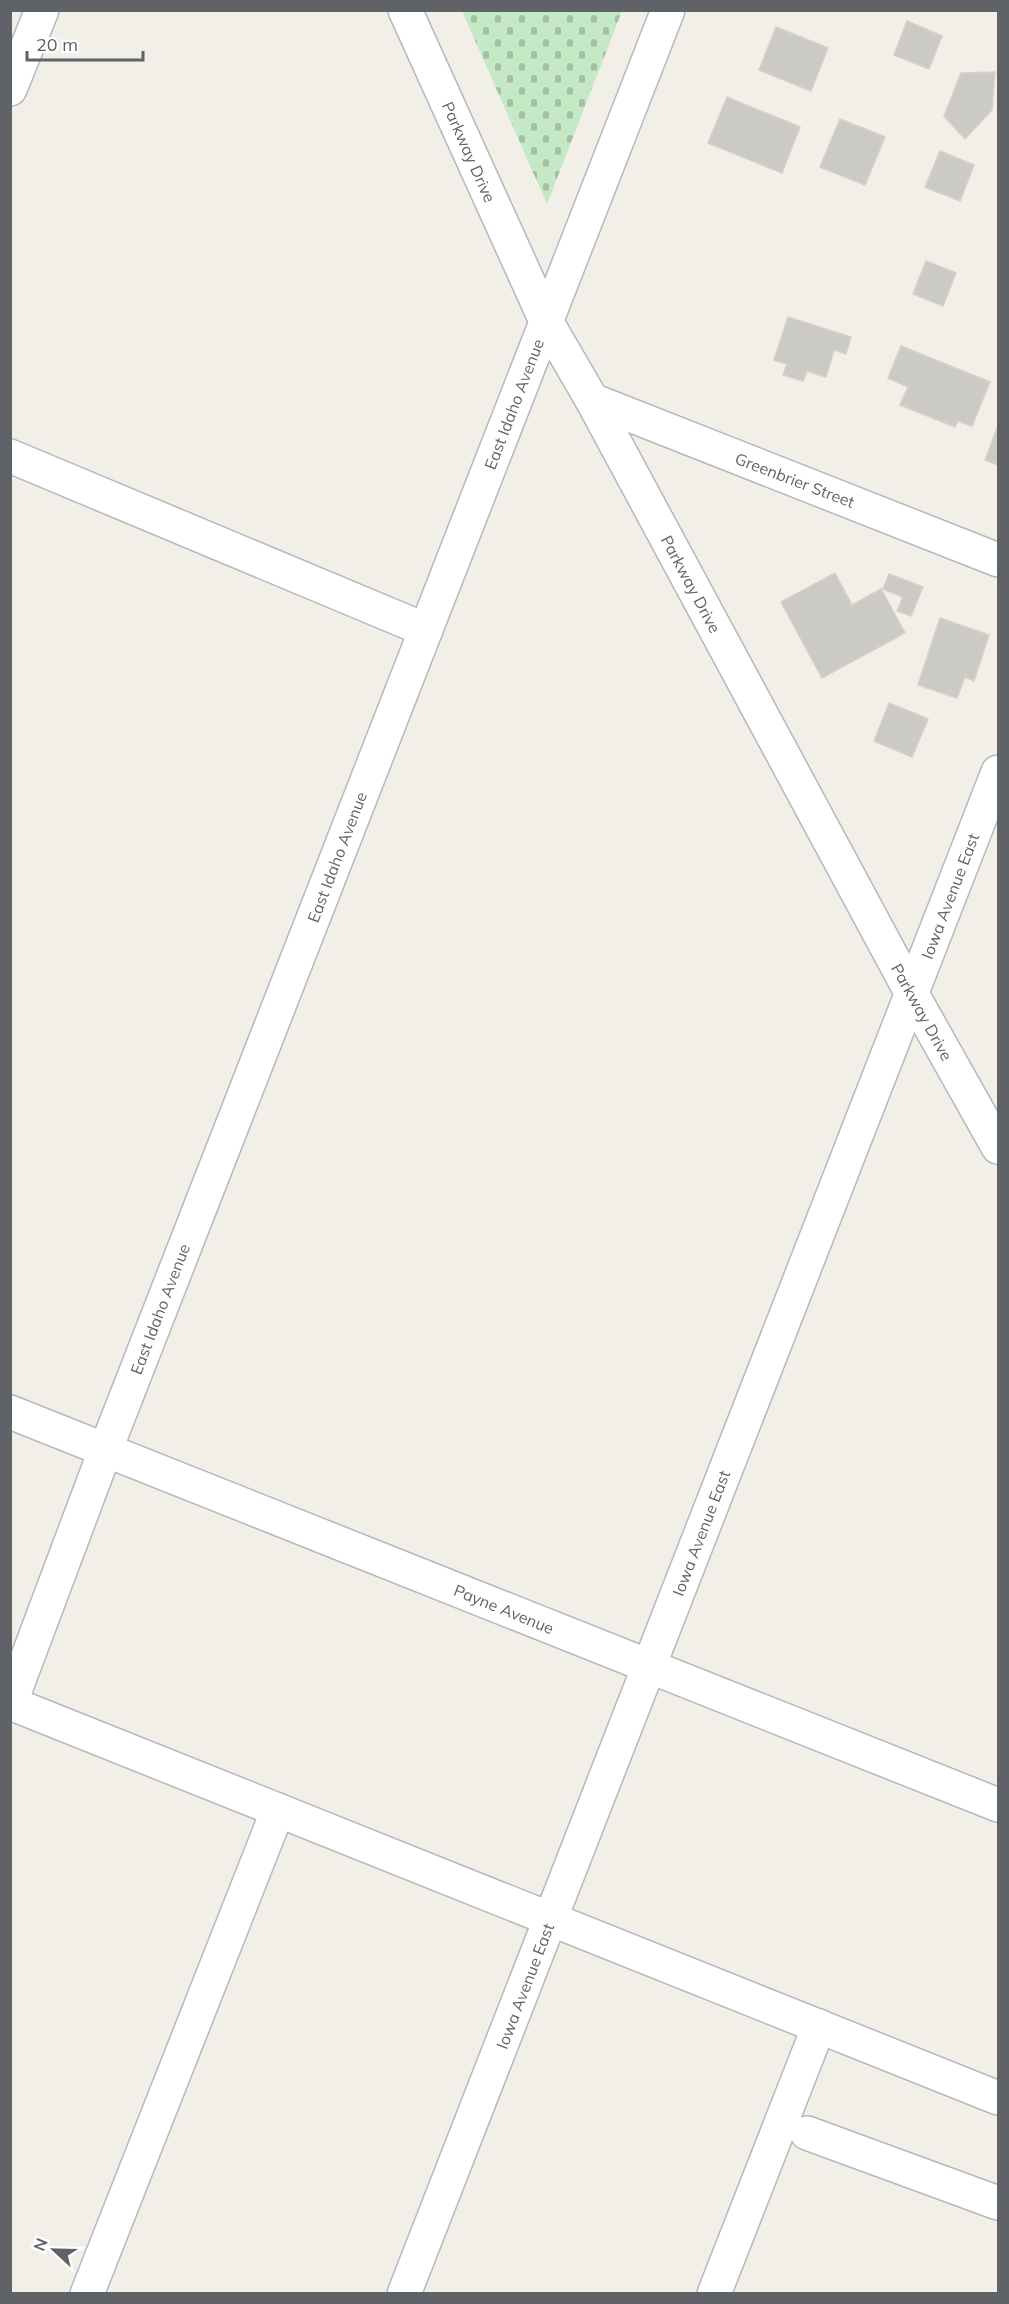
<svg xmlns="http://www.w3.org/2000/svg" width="1009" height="2304" viewBox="0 0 1009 2304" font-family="Mulish,sans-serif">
<defs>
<pattern id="cemetery-stones" width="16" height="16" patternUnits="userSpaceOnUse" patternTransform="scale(1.5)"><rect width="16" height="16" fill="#c5e8c5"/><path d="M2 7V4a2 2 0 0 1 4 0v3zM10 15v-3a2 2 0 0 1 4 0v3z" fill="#a3c0a4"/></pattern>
</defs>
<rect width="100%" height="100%" fill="#f1efe8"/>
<path fill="url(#cemetery-stones)" d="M462,11h160l-75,193z"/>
<g fill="#cccac5" stroke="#d6d1c6" stroke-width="1.5">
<path d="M907,21l35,15 -13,33 -35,-14z"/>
<path d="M776,27l52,21 -17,43 -52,-21z"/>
<path d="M995,72l-3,38 -27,29 -21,-23 17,-43z"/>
<path d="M727,97l73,30 -18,46 -74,-30z"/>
<path d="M840,119l45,18 -20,48 -45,-18z"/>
<path d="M940,151l34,14 -14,36 -35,-14z"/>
<path d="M926,261l30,12 -13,33 -30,-12z"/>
<path d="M788,317l63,20 -5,17 -12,-4 -8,27 -19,-6 -4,10 -20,-6 4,-11 -13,-4z"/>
<path d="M901,346l89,36 -18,44 -14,-5 -3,6 -55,-22 8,-18 -20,-9z"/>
<path d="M998,426v39l-13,-5z"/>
<path d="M835,573l17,32 29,-16 24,44 -83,45 -41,-76z"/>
<path d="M889,574l34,13 -12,29 -14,-5 6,-14 -20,-8z"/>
<path d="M940,618l49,17 -15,46 -9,-4 -8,21 -39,-13z"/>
<path d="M889,703l39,16 -16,38 -38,-16z"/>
</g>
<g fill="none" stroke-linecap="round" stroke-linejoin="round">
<defs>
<g id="minor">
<path d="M405,10l141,311 46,79 320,594 86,153"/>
<path d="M10,89l32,-79"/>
<path d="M592,400l406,160"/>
<path d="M10,456l416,174"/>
<path d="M10,1412l988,393"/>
<path d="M10,1703l988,395"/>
<path d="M10,1704l95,-253 563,-1441"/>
<path d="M807,2133l191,70"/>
<path d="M87,2294l191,-484"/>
<path d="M404,2294l594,-1522"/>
<path d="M714,2294l105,-268"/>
</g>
</defs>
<use href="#minor" stroke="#b5b8bc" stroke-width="36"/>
<use href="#minor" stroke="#fff" stroke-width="33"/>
</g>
<g text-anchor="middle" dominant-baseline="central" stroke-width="4.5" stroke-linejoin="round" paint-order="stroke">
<g font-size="16" fill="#5f6368" stroke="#fff">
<text transform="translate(469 152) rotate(66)">Parkway Drive</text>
<text transform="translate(514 404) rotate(-69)">East Idaho Avenue</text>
<text transform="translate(795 480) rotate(21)">Greenbrier Street</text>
<text transform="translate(691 584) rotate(62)">Parkway Drive</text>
<text transform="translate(337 857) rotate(-69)">East Idaho Avenue</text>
<text transform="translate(950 896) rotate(-69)">Iowa Avenue East</text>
<text transform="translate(922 1012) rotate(61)">Parkway Drive</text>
<text transform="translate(160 1309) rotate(-69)">East Idaho Avenue</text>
<text transform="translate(701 1533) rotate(-69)">Iowa Avenue East</text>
<text transform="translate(504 1609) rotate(22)">Payne Avenue</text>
<text transform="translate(525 1986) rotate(-69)">Iowa Avenue East</text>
</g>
</g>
<rect width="1009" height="2304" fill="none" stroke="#5f6368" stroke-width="24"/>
<g transform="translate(54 2250) rotate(292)" stroke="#ffffff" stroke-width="4.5" paint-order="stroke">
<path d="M0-4.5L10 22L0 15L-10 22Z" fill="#5f6368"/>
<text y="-9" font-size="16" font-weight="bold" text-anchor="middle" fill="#5f6368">N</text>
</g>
<path d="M27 51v9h116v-9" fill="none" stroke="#5f6368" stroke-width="3"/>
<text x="36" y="51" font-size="18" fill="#5f6368" stroke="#ffffff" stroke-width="4.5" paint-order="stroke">20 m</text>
</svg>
